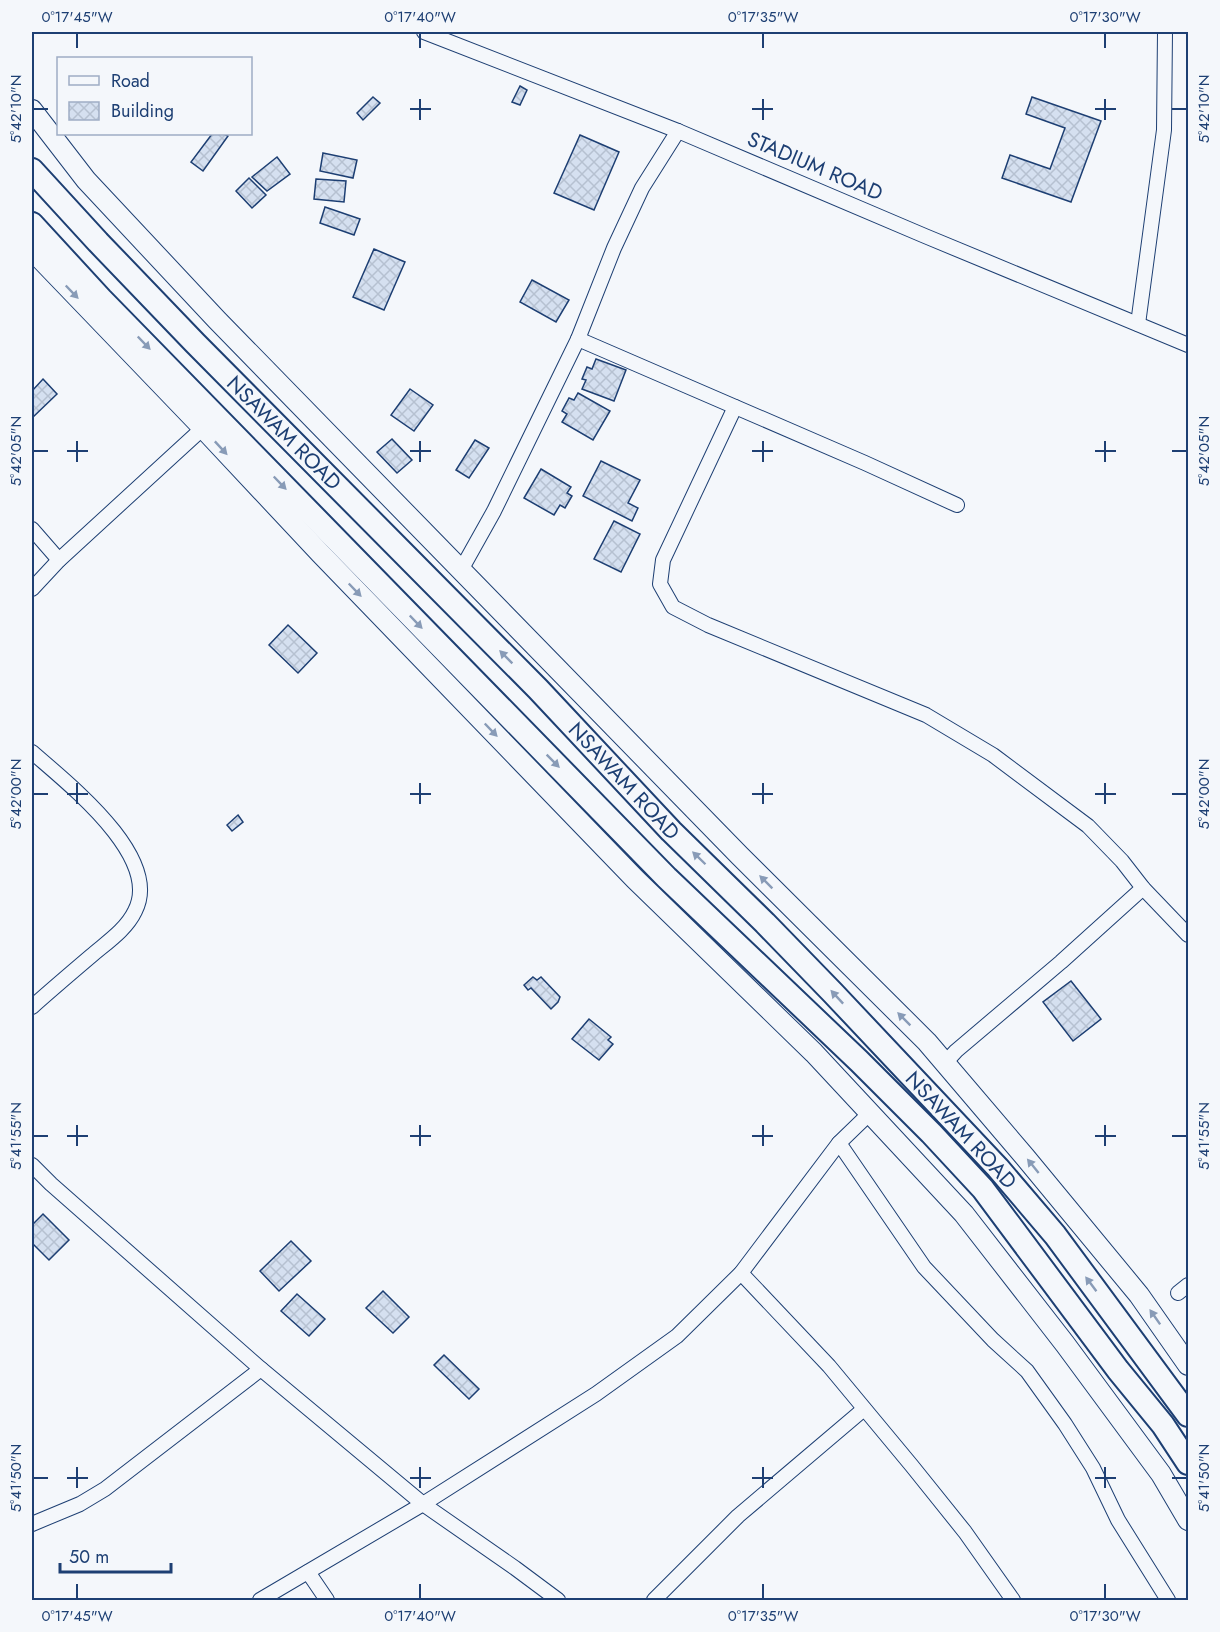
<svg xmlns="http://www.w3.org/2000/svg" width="1220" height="1632" viewBox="0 0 1220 1632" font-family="Jost,sans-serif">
<defs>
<pattern id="building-cross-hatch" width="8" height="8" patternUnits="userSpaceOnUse" patternTransform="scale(1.5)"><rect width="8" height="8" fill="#d5e0f0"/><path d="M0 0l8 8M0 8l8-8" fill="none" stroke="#b6c1d1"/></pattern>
</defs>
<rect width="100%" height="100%" fill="#f4f7fb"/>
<g fill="url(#building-cross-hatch)" stroke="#1d3f73" stroke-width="1.5">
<path d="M520,86l7,4 -7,15 -8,-3z"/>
<path d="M373,97l7,6 -17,17 -6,-7z"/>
<path d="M1032,97l69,24 -30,81 -69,-24 8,-23 40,14 15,-41 -39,-14z"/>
<path d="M212,134h12l4,2 -25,35 -12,-9z"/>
<path d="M580,135l39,17 -25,58 -40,-17z"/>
<path d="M323,153l34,7 -4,18 -33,-7z"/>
<path d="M277,157l13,17 -23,17 -15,-14z"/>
<path d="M249,178l17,17 -14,13 -16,-17z"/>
<path d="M316,179l30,2 -2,21 -30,-3z"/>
<path d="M325,207l35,12 -6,16 -34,-12z"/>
<path d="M374,249l31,13 -21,48 -31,-13z"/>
<path d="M532,280l37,20 -13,22 -36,-20z"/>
<path d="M596,359l30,11 -12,31 -32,-12 4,-9 -4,-1 5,-12 5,2z"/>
<path d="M43,379l14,15 -25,24v-27z"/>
<path d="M410,389l23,16 -19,26 -23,-16z"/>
<path d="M578,393l32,18 -17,29 -31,-18 5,-8 -5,-3 7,-13 5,2z"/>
<path d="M392,439l20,21 -15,13 -20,-21z"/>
<path d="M475,440l14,8 -20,30 -13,-8z"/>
<path d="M601,461l39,19 -12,23 10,5 -6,13 -49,-25z"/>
<path d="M541,469l30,18 -4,6 5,3 -7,12 -5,-3 -6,10 -30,-17z"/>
<path d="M614,521l26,13 -19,38 -27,-13z"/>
<path d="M288,625l29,28 -19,20 -29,-28z"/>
<path d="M238,815l5,7 -11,9 -5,-6z"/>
<path d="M533,977l4,3 4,-3 19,20 -2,5 -7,7 -20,-21 -3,2 -4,-5z"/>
<path d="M1071,981l30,38 -28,22 -30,-39z"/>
<path d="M589,1019l22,18 -3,3 5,4 -14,16 -27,-21z"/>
<path d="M43,1214l26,26 -20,20 -17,-17v-18z"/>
<path d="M291,1241l20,20 -32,30 -19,-20z"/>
<path d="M383,1291l26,26 -16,16 -27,-25z"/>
<path d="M297,1294l28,25 -16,17 -28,-25z"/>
<path d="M444,1355l35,34 -10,10 -35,-34z"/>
</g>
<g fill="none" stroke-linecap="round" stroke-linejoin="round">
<defs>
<g id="minor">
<path d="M424,32l254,99 247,105 263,109"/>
<path d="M1138,324l26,-194 1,-98"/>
<path d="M578,339l287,124 92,42"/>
<path d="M735,407l-72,153 -3,24 13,23 35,18 218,90 67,40 95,71 34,35 21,27 45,47"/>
<path d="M32,529l27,31"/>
<path d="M461,570l33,-59 84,-172 36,-91 28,-60 36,-57"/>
<path d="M32,589l27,-29 144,-132"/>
<path d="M32,752c35,31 131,105 103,159 -9,19 -29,32 -44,45 -20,17 -40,34 -59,51"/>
<path d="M945,1063l11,-12 105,-89 82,-74"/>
<path d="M839,1143l85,124 69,73 34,31 38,53 28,44 25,52 50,80"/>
<path d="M32,1165l19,19 210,185 162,135 92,64 43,32"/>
<path d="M741,1273l88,93 83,100 53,66 48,68"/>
<path d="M1178,1293l10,-8"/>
<path d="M32,1524l48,-20 25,-15 156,-120"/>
<path d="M308,1572l19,28"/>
<path d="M260,1600l163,-96 173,-110 81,-58 64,-63 98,-130 31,-30"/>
<path d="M654,1600l84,-84 126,-107"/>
</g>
<g id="secondary">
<path d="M32,110l54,70 131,140 523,536 187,186 98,115 114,138 49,70"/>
<path d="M32,250l171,178 118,126 314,325 179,174 150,161 101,130 96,130 27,46"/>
</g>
<g id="trunk">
<path d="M32,170l66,72 97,101 343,346 133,142 94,92 68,70 165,175 57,67 133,180"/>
<path d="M32,224l69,75 566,579 192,183 72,72 52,56 135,181 45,55 25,38"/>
</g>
</defs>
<use href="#minor" stroke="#1d3f73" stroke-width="16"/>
<use href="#secondary" stroke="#1d3f73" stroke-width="22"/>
<use href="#trunk" stroke="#1d3f73" stroke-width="26"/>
<use href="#minor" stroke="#f4f7fb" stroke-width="14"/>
<use href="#secondary" stroke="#f4f7fb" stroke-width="20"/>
<use href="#trunk" stroke="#f4f7fb" stroke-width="22"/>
</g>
<defs><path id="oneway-solid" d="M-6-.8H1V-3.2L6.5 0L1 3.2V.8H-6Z" transform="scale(1.5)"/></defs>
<g fill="#889bb7">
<use href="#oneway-solid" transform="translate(72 292) rotate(46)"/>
<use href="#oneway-solid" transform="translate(144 343) rotate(46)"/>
<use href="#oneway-solid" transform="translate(221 448) rotate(47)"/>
<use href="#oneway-solid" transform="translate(280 483) rotate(46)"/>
<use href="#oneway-solid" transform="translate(355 590) rotate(46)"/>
<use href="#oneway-solid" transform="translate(416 622) rotate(46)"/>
<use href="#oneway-solid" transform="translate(506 657) rotate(-135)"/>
<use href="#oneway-solid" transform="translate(491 730) rotate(46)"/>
<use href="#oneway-solid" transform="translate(553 761) rotate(45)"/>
<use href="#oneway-solid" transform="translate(699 858) rotate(-136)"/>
<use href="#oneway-solid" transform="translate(766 882) rotate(-135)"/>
<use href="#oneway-solid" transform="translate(837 997) rotate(-133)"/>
<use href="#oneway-solid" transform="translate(904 1019) rotate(-135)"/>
<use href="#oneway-solid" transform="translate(1033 1166) rotate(-129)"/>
<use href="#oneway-solid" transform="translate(1091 1284) rotate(-127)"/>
<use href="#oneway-solid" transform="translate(1155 1317) rotate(-125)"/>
</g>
<path fill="none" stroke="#1d3f73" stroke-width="2" d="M77,33v15M420,33v15M763,33v15M1105,33v15M420,99v21M763,99v21M1105,99v21M33,109h15M410,109h21M752,109h21M1095,109h21M1172,109h15M77,441v21M420,441v21M763,441v21M1105,441v21M33,451h15M67,451h21M410,451h21M752,451h21M1095,451h21M1172,451h15M77,783v21M420,783v21M763,783v21M1105,783v21M33,794h15M67,794h21M410,794h21M752,794h21M1095,794h21M1172,794h15M77,1125v21M420,1125v21M763,1125v21M1105,1125v21M33,1136h15M67,1136h21M410,1136h21M752,1136h21M1095,1136h21M1172,1136h15M77,1467v21M420,1467v21M763,1467v21M1105,1467v21M33,1478h15M67,1478h21M410,1478h21M752,1478h21M1095,1478h21M1172,1478h15M77,1584v15M420,1584v15M763,1584v15M1105,1584v15"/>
<g text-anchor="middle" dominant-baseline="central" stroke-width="4.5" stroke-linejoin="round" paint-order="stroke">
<g font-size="21" fill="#1d3f73" stroke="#f4f7fb">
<text transform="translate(815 166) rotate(23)">STADIUM ROAD</text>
<text transform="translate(284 433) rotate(45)">NSAWAM ROAD</text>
<text transform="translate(624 781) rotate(47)">NSAWAM ROAD</text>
<text transform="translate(961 1130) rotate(47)">NSAWAM ROAD</text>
</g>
</g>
<rect width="1220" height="1632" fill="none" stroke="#f4f7fb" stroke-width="66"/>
<rect x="57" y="57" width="195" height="78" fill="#f4f7fb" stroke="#9eadc5" stroke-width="1.5"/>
<rect x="69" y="76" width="30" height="9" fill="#f4f7fb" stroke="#9eadc5" stroke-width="1.5"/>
<text x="111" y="87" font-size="18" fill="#1d3f73">Road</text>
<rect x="69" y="102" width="30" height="18" fill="url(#building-cross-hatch)" stroke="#9eadc5" stroke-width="1.5"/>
<text x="111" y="117" font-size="18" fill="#1d3f73">Building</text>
<path d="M60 1563v9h111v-9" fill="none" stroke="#1d3f73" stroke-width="3"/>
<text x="69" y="1563" font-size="18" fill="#1d3f73" stroke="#f4f7fb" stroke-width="4.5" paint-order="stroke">50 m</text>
<rect x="33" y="33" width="1154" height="1566" fill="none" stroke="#1d3f73" stroke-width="2"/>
<g font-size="15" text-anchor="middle" fill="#1d3f73">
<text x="77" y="22">0°17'45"W</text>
<text x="420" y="22">0°17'40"W</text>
<text x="763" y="22">0°17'35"W</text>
<text x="1105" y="22">0°17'30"W</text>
<text transform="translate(16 109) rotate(-90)" y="5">5°42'10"N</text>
<text transform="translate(1204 109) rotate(-90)" y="5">5°42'10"N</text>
<text transform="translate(16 451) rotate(-90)" y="5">5°42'05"N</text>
<text transform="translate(1204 451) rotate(-90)" y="5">5°42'05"N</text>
<text transform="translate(16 794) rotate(-90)" y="5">5°42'00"N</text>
<text transform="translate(1204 794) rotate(-90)" y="5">5°42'00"N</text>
<text transform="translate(16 1136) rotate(-90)" y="5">5°41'55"N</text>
<text transform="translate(1204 1136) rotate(-90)" y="5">5°41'55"N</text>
<text transform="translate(16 1478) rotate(-90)" y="5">5°41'50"N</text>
<text transform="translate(1204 1478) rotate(-90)" y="5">5°41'50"N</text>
<text x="77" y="1621">0°17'45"W</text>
<text x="420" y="1621">0°17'40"W</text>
<text x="763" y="1621">0°17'35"W</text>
<text x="1105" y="1621">0°17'30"W</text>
</g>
</svg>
